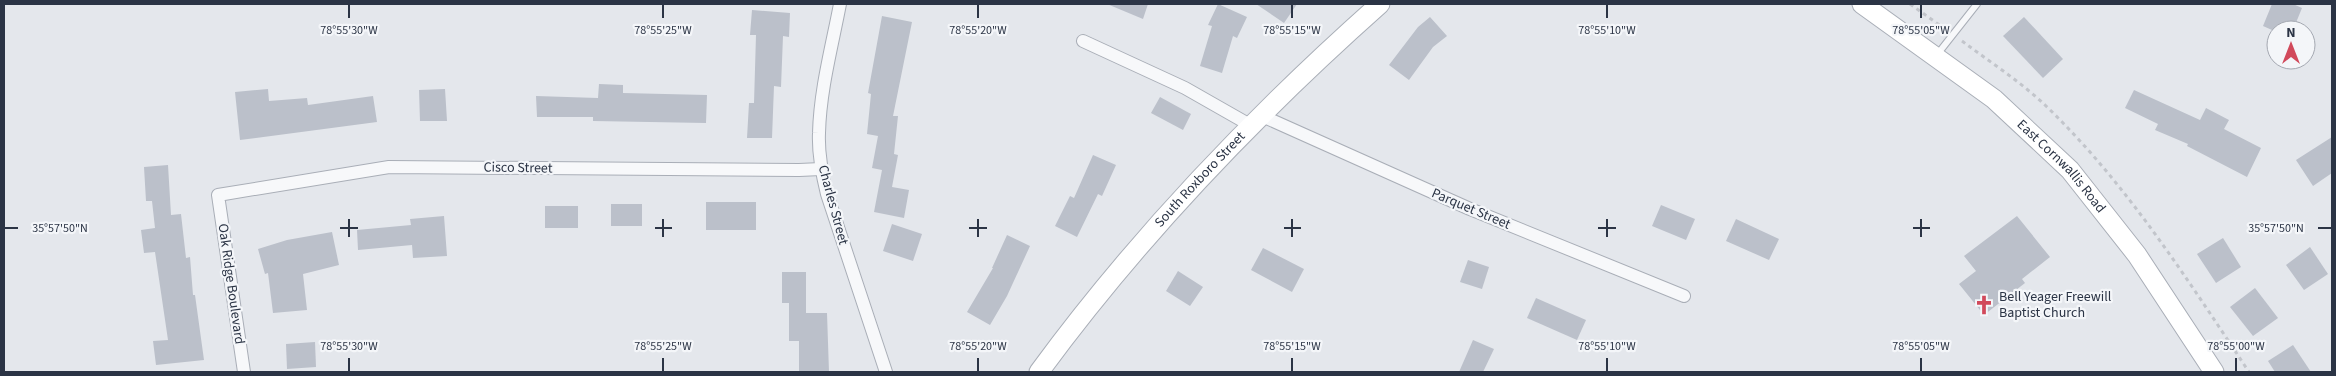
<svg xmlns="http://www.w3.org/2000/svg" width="2336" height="376" viewBox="0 0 2336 376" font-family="'Source Sans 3',sans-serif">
<rect width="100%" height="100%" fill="#e4e7ec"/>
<g fill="#bbc0ca">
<path d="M1107,4h41l-5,15z"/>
<path d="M1218,4l29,13 -10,21 -4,-2 -11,37 -22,-7 12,-40 -4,-1z"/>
<path d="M1256,4h41l-13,19z"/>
<path d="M2272,4h21l9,4 -9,22h-21l-9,-4z"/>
<path d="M752,10l38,3 -1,24 -6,-1 -2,51 -7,-1 -2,52h-25l2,-35h5l2,-68h-6z"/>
<path d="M882,16l30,6 -19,94h5l-4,38 4,1 -6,32 17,3 -5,28 -30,-6 8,-42 -10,-2 6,-32 -11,-2 4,-40 -3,-1z"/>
<path d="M1430,17l17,19 -14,11 -24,33 -20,-15 29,-38z"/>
<path d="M2024,17l39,42 -20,19 -40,-42z"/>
<path d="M599,84l24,1v8l84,2 -1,28 -113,-2v-4h-56l-1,-21 62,2z"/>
<path d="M268,89l1,12 38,-3 1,7 65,-9 4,26 -137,18 -5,-48z"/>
<path d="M445,89l2,32h-27l-1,-31z"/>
<path d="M2134,90l66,30 6,-12 23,12 -5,9 37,19 -14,29 -60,-31 1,-2 -33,-14 3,-6 -33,-16z"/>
<path d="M1160,97l31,17 -8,16 -32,-17z"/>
<path d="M2332,137v36l-19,13 -17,-26z"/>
<path d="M1093,155l23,10 -14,31 -4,-2 -21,43 -22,-11 15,-30 4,2z"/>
<path d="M168,165l3,50 10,-1 5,44 4,-1 3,38h2l9,65 -48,5 -3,-24 15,-1 -13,-88 -11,1 -3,-23 14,-2 -3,-27h-6l-2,-34z"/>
<rect x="706" y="202" width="50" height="28"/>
<rect x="611" y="204" width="31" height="22"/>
<path d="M1661,205l34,14 -9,21 -34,-14z"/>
<rect x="545" y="206" width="33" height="22"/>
<path d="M444,216l3,40 -34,2 -1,-13 -54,5 -1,-20 54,-5 -1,-6z"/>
<path d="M2017,216l33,41 -28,22 3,4 -41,32 -25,-31 17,-13 -12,-15z"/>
<path d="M1736,219l43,20 -10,21 -43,-19z"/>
<path d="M892,224l30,10 -9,27 -30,-10z"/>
<path d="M332,232l7,33 -36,9 4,36 -34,3 -5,-40 -3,1 -7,-25 29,-9z"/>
<path d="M1007,235l23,11 -23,50 -17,29 -23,-13 26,-44h-1z"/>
<path d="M2223,238l18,29 -25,16 -19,-29z"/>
<path d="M2310,247l18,27 -24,16 -18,-25z"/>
<path d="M1263,248l41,21 -12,23 -41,-22z"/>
<path d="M1468,260l21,7 -7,22 -22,-7z"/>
<path d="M1178,271l25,16 -13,19 -24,-15z"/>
<path d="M782,272h24v41h21l2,59h-30v-31h-10v-38h-7z"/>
<path d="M2255,288l23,30 -25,18 -23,-29z"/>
<path d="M1536,298l50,22 -9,20 -50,-22z"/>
<path d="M1473,340l21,9 -11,23h-24z"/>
<path d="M315,342l1,25 -29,2 -1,-25z"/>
<path d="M2293,345l18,27h-36l-7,-11z"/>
</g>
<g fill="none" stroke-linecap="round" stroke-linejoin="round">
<defs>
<path id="lane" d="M1936,56l41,-52"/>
<g id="street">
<path d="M840,4c-8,42 -20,86 -21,129 -1,21 3,41 8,61l59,178"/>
<path d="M1083,41l102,47 65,37"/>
<path d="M1260,115l210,94 214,87"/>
<path d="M244,372l-26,-177 171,-28 410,3 22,-1"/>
</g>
<g id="secondary">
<path id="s1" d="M1862,4l132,95 76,71 67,85 77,117"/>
<path id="s2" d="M1039,372c99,-135 216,-257 341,-368"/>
</g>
</defs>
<use href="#lane" stroke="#a9aeb7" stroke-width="8"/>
<use href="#street" stroke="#a9aeb7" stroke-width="14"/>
<use href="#secondary" stroke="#a9aeb7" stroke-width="21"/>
<g stroke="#c2c5cb" stroke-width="3" stroke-dasharray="4 4" stroke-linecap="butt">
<path d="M1910,4l35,25"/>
<path d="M1962,41c28,21 59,41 84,65 81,78 141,173 203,266"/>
</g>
<use href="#lane" stroke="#f7f8fa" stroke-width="6"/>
<use href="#street" stroke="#f7f8fa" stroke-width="12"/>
<use href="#secondary" stroke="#fff" stroke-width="19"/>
</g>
<path fill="none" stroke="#2b3445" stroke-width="2" d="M349,5v13M663,5v13M978,5v13M1292,5v13M1607,5v13M1921,5v13M349,219v18M663,219v18M978,219v18M1292,219v18M1607,219v18M1921,219v18M5,228h13M340,228h18M655,228h17M969,228h18M1284,228h17M1598,228h18M1913,228h17M2318,228h13M349,358v13M663,358v13M978,358v13M1292,358v13M1607,358v13M1921,358v13M2236,358v13"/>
<defs>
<symbol id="church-bare" viewBox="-9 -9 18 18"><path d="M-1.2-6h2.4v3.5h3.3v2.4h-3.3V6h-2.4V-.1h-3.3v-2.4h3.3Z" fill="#d1495b" stroke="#f4f6f9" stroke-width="2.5" paint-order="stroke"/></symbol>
</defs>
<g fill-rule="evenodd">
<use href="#church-bare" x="1970" y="291" width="28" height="28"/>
</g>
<g text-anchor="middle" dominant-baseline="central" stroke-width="4.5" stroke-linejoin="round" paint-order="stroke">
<g font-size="14" fill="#2b3445" stroke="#f4f6f9">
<text stroke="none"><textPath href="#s1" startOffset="258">East Cornwallis Road</textPath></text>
<text transform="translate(518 168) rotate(1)">Cisco Street</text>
<text stroke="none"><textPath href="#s2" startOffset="251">South Roxboro Street</textPath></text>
<text transform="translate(833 205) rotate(75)">Charles Street</text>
<text transform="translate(1471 209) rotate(23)">Parquet Street</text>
<text transform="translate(231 284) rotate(82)">Oak Ridge Boulevard</text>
</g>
<g font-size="14" fill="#2b3445" stroke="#f4f6f9" text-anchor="start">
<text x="1999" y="297">Bell Yeager Freewill<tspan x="1999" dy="16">Baptist Church</tspan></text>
</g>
</g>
<g font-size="12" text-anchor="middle" fill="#2b3445" stroke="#f4f6f9" stroke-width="4.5" stroke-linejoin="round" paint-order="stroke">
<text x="349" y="34">78°55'30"W</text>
<text x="663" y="34">78°55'25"W</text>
<text x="978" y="34">78°55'20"W</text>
<text x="1292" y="34">78°55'15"W</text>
<text x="1607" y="34">78°55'10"W</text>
<text x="1921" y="34">78°55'05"W</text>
<text x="60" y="232">35°57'50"N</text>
<text x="2276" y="232">35°57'50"N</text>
<text x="349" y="350">78°55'30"W</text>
<text x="663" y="350">78°55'25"W</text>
<text x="978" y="350">78°55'20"W</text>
<text x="1292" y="350">78°55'15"W</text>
<text x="1607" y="350">78°55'10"W</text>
<text x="1921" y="350">78°55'05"W</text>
<text x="2236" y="350">78°55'00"W</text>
</g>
<rect width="2336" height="376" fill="none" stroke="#2b3445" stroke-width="10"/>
<g transform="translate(2291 45)"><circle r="24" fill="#f4f6f9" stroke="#a4a8b1"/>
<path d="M0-4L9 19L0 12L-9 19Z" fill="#d1495b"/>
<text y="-8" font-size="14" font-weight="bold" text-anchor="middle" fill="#2b3445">N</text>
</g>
</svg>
